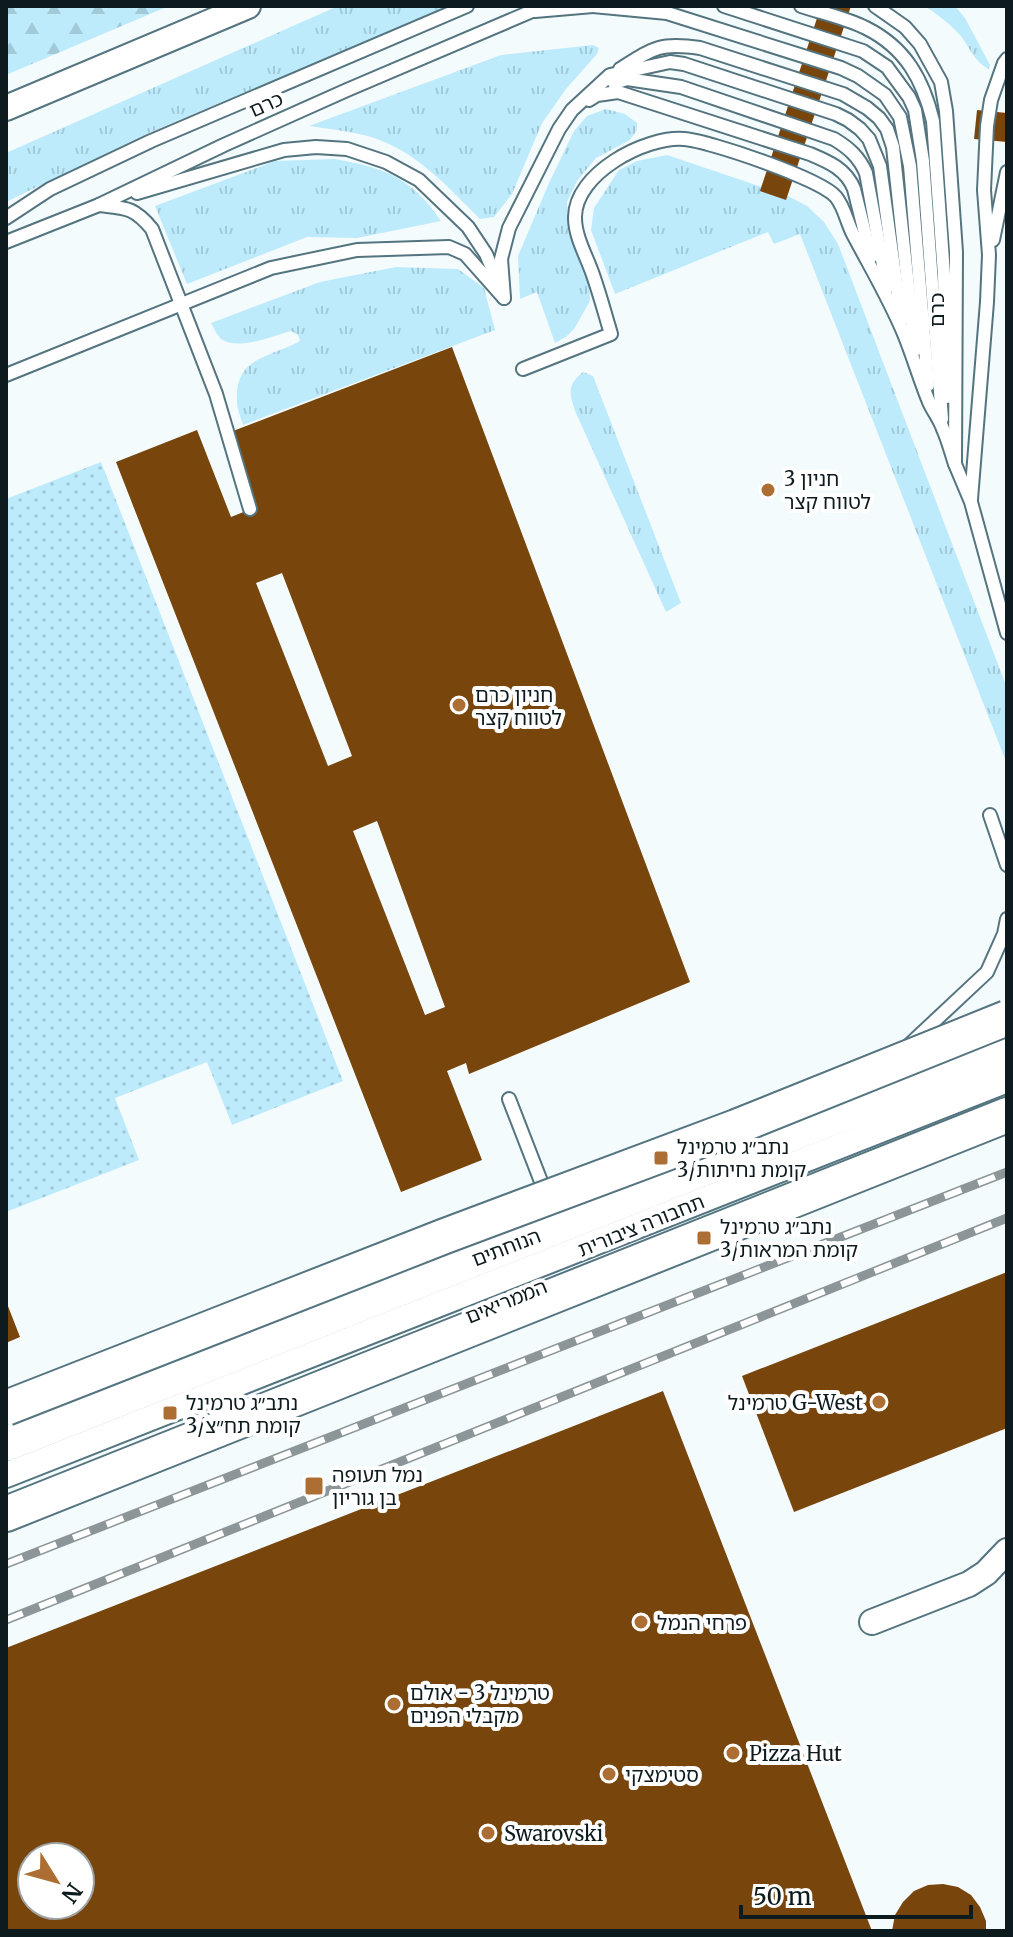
<svg xmlns="http://www.w3.org/2000/svg" width="1013" height="1937" viewBox="0 0 1013 1937" font-family="Merriweather,'Noto Sans Hebrew',serif">
<defs>
<pattern id="grass-tufts" width="24" height="20" patternUnits="userSpaceOnUse" patternTransform="scale(2)"><rect width="24" height="20" fill="#bdebfb"/><path d="M3 7l-1-3M5 7V3M7 7l1-3M15 17l-1-3M17 17v-4M19 17l1-3" fill="none" stroke="#a1c9d7"/></pattern>
<pattern id="forest-firs" width="22" height="20" patternUnits="userSpaceOnUse" patternTransform="scale(2)"><rect width="22" height="20" fill="#bdebfb"/><path d="M5 1l3.5 6h-7zM16 11l3.5 6h-7z" fill="#a1c9d7"/></pattern>
<pattern id="park-dots" width="8" height="8" patternUnits="userSpaceOnUse" patternTransform="scale(2)"><rect width="8" height="8" fill="#bdebfb"/><path d="M2 2h.1M6 6h.1" fill="none" stroke="#a1c9d7" stroke-width="1.8" stroke-linecap="round"/></pattern>
</defs>
<rect width="100%" height="100%" fill="#f4fbfd"/>
<g fill="url(#grass-tufts)">
<path d="M338,6h110l-302,128 -140,68v-49z"/>
<path d="M925,6h30l10,12 25,47 -1,4c-14,-6 -20,-23 -29,-34 -10,-11 -22,-20 -35,-29z"/>
<path d="M593,45l6,3 -2,6 -31,35 -24,34 -30,71 -18,23 -14,2c-33,-33 -64,-68 -109,-82 -20,-6 -42,-8 -62,-11l192,-71z"/>
<path d="M606,109l19,5 12,9v7l-7,10 -34,18 -19,23 -10,21 1,28 21,54 1,17 -16,28 -7,7 -12,7 -18,-51 -17,7 -2,-43 31,-73 25,-52 13,-15z"/>
<path d="M667,155l121,41 19,10 17,16 14,22 169,444v76l-207,-530 -26,10 -6,-12 -153,62 -24,-64 3,-22 25,-38 18,-9z"/>
<path d="M335,159c50,9 76,18 106,62l-84,17 -50,-1 -120,47 -32,-78 120,-45z"/>
<path d="M396,267l62,2 26,19 11,42 -252,95c-2,-7 -6,-16 -6,-24 -3,-44 34,-44 63,-60l-2,-6 -7,-4c-18,5 -54,20 -70,8 -4,-4 -7,-11 -10,-16l109,-41z"/>
<path d="M583,372l10,4 88,227 -15,9 -91,-201c-6,-19 -8,-26 8,-39z"/>
</g>
<path fill="url(#forest-firs)" d="M6,6h163l-163,69z"/>
<path fill="url(#park-dots)" d="M101,462l242,619 -111,44 -25,-63 -92,36 24,62 -133,52v-713z"/>
<g fill="#78450c" fill-rule="evenodd">
<path d="M821,6h30l-65,194 -26,-9z"/>
<path d="M977,110l30,3v29l-33,-3z"/>
<path d="M452,347l238,635 -221,92 -3,-11 -19,8 35,89 -81,32 -285,-730 81,-32 34,87 25,-10 -23,-76zM282,573l70,183 -24,10 -72,-183zM377,821l68,186 -20,8 -72,-184z"/>
<path d="M1007,1272v156l-213,84 -52,-136z"/>
<path d="M6,1301l14,36 -14,6z"/>
<path d="M663,1391l209,540h-866v-283zM32,1857h48v48h-48z"/>
<path d="M943,1884l15,3 13,8 9,12 6,14v10h-94l3,-16 8,-13 11,-11 14,-6z"/>
</g>
<g fill="none" stroke-linecap="round" stroke-linejoin="round">
<defs>
<g id="lane">
<path d="M593,6l74,7 174,55 17,8 27,19 15,22 10,49 18,219"/>
<path d="M724,6l139,45 24,16 22,30 6,13 8,51 19,258"/>
<path d="M801,6c21,7 45,12 65,22 40,20 57,52 67,93l11,154 3,122"/>
<path d="M875,6l30,21 15,17 21,38 5,29 10,141 -1,212 16,38 36,131"/>
<path d="M535,11l58,-5"/>
<path d="M620,69c33,-21 40,-27 80,-21l143,46 24,14 12,10 8,11 6,18 22,203"/>
<path d="M614,83l13,-4 54,8 153,52c15,9 25,18 32,34l21,114"/>
<path d="M589,100l8,-5 21,-3 192,62c19,8 36,15 44,35l17,68"/>
<path d="M137,193l147,-43 32,-3 31,2 39,13 33,18 49,47 18,27 13,31"/>
<path d="M99,205c27,3 35,2 53,24l64,165 34,115"/>
<path d="M6,218l44,-29 101,-48 316,-135"/>
<path d="M993,240l14,-68"/>
<path d="M6,242l93,-37 125,-60 123,-55 197,-84"/>
<path d="M504,298l-3,-39 8,-31 50,-99 13,-19 38,-35 60,-13 14,2 152,50 12,6 12,9 9,10 11,27 21,153"/>
<path d="M523,369l88,-35c-6,-20 -11,-39 -18,-59 -6,-18 -18,-38 -18,-57 -1,-44 70,-82 109,-79 26,2 137,40 152,58 9,11 11,27 18,39 17,32 36,64 50,98 9,22 16,46 25,68 4,9 11,18 14,27 5,11 8,23 12,35"/>
<path d="M6,375l265,-107 86,-18 92,-3 16,7 39,44"/>
<path d="M971,499l16,-197 2,-47 -5,-65 3,-64 4,-26 13,-37 3,-4"/>
<path d="M990,815l17,50"/>
<path d="M908,1046l79,-74 17,-38 3,-15"/>
<path d="M509,1099l38,98"/>
</g>
<g id="street">
<path d="M6,108l242,-102"/>
<path d="M6,1475l1001,-395"/>
<path d="M872,1622l97,-38 17,-11 21,-22"/>
</g>
<g id="secondary">
<path d="M6,1444l824,-325 177,-67"/>
<path d="M6,1514l1001,-399"/>
</g>
</defs>
<use href="#lane" stroke="#54747f" stroke-width="16"/>
<use href="#street" stroke="#54747f" stroke-width="28"/>
<use href="#secondary" stroke="#54747f" stroke-width="38"/>
<use href="#lane" stroke="#fff" stroke-width="12"/>
<use href="#street" stroke="#fff" stroke-width="24"/>
<use href="#secondary" stroke="#fff" stroke-width="34"/>
<defs>
<g id="rail">
<path d="M6,1564l1001,-392"/>
<path d="M6,1620l1001,-402"/>
</g>
</defs>
<use href="#rail" stroke="#8c9699" stroke-width="9"/>
<use href="#rail" stroke="#fff" stroke-width="6" stroke-dasharray="18" stroke-linecap="butt"/>
<defs>
<path id="secondary-bridge" d="M6,1408l439,-172 291,-109 271,-109"/>
</defs>
<use href="#secondary-bridge" stroke="#54747f" stroke-width="38" stroke-linecap="butt"/>
<use href="#secondary-bridge" stroke="#fff" stroke-width="34"/>
</g>
<g fill="#ac6e33" stroke="#fff" stroke-width="3">
<circle cx="768" cy="490" r="8"/>
<circle cx="459" cy="705" r="8"/>
<rect x="653" y="1150" width="16" height="16" rx="4"/>
<rect x="696" y="1230" width="16" height="16" rx="4"/>
<circle cx="879" cy="1402" r="8"/>
<rect x="162" y="1405" width="16" height="16" rx="4"/>
<rect x="304" y="1476" width="20" height="20" rx="4"/>
<circle cx="641" cy="1622" r="8"/>
<circle cx="394" cy="1704" r="8"/>
<circle cx="733" cy="1753" r="8"/>
<circle cx="609" cy="1774" r="8"/>
<circle cx="488" cy="1833" r="8"/>
</g>
<g text-anchor="middle" dominant-baseline="central" stroke-width="8" stroke-linejoin="round" paint-order="stroke">
<g font-size="20" fill="#0d1a1e" stroke="#fff">
<text transform="translate(266 104) rotate(-24)">כרם</text>
<text transform="translate(936 310) rotate(-90)">כרם</text>
<text transform="translate(641 1225) rotate(-22)">תחבורה ציבורית</text>
<text transform="translate(506 1247) rotate(-21)">הנוחתים</text>
<text transform="translate(506 1301) rotate(-22)">הממריאים</text>
</g>
<g font-size="20" fill="#0d1a1e" stroke="#fff" text-anchor="start">
<text x="784" y="478">חניון 3<tspan x="784" dy="23">לטווח קצר</tspan></text>
<text x="475" y="694">חניון כרם<tspan x="475" dy="23">לטווח קצר</tspan></text>
<text x="677" y="1146">נתב״ג טרמינל<tspan x="677" dy="23">3/קומת נחיתות</tspan></text>
<text x="720" y="1226">נתב״ג טרמינל<tspan x="720" dy="23">3/קומת המראות</tspan></text>
<text x="186" y="1402">נתב״ג טרמינל<tspan x="186" dy="23">3/קומת תח״צ</tspan></text>
<text x="863" y="1402" text-anchor="end">טרמינל G-West</text>
<text x="332" y="1474">נמל תעופה<tspan x="332" dy="23">בן גוריון</tspan></text>
<text x="657" y="1622">פרחי הנמל</text>
<text x="410" y="1692">טרמינל 3 - אולם<tspan x="410" dy="23">מקבלי הפנים</tspan></text>
<text x="749" y="1753">Pizza Hut</text>
<text x="625" y="1774">סטימצקי</text>
<text x="504" y="1833">Swarovski</text>
</g>
</g>
<rect width="1013" height="1937" fill="none" stroke="#0d1a1e" stroke-width="16"/>
<g transform="translate(56 1881) rotate(127)"><circle r="38" fill="#ffffff" stroke="#9ea3a5" stroke-width="2"/>
<path d="M0-6L14 30L0 20L-14 30Z" fill="#ac6e33"/>
<text y="-12" font-size="22" font-weight="bold" text-anchor="middle" fill="#0d1a1e">N</text>
</g>
<path d="M741 1905v12h230v-12" fill="none" stroke="#0d1a1e" stroke-width="4"/>
<text x="753" y="1905" font-size="24" fill="#0d1a1e" stroke="#ffffff" stroke-width="6" paint-order="stroke">50 m</text>
</svg>
